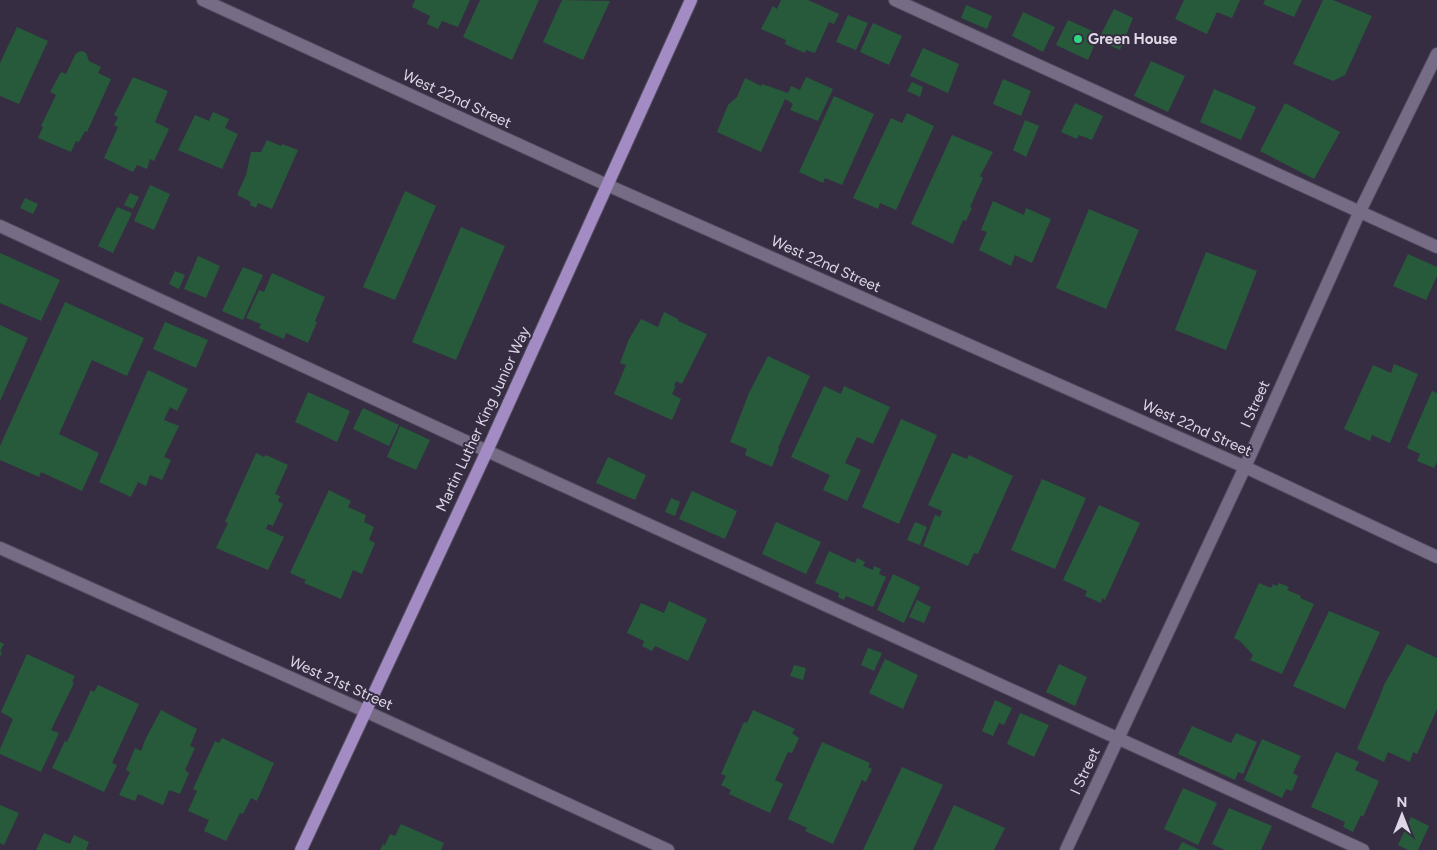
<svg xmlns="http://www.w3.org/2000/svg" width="1437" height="850" viewBox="0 0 1437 850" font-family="Figtree,sans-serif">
<rect width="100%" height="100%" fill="#362d43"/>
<g fill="#265a3b">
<path d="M415,0h55l-12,27 -16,-6 -4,8 -11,-5 3,-8 -18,-9z"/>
<path d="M480,0h59l-27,60 -49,-23z"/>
<path d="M562,0l48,1 -27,59 -40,-18z"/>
<path d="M781,0h27l31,14 -5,10 -5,-2 -14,31 -9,-3 -1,3 -20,-9 1,-4 -25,-11 12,-23 4,3z"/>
<path d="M1184,0h56l-8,18 -15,-6 -10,22 -32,-15z"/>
<path d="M1265,0h37l-8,17 -31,-13z"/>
<path d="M1323,0h10l39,16 -27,59 -12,6 -40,-17z"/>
<path d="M966,5l26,11 -5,13 -26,-11z"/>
<path d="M1114,9l19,9 -13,32 -22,-10z"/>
<path d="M1023,12l32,15 -12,25 -31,-16z"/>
<path d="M848,15l20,8 -12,27 -20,-8z"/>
<path d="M1068,20l31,14 -11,26 -32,-15z"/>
<path d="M873,23l29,13 -13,29 -29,-13z"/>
<path d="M17,27l31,14 -29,63 -19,-8v-33z"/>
<path d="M923,48l36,16 -11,29 -38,-17z"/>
<path d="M82,51l4,2 3,8 12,6 -3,6 13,6 -24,53 -2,-1 -6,11 -3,-1 -5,11 -33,-14 5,-11 -2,-1 15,-31 -6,-3 11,-20 5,2 9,-19 3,-3z"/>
<path d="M1151,61l34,15 -17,36 -34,-16z"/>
<path d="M133,77l35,14 -13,31 14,7 -15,32 -4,-2 -3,10 -10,-4 -4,7 -29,-14 14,-31 -4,-2 4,-8 -4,-2z"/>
<path d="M806,77l27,12 -15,32 -28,-11 3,-6 -8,-5 -24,53 -44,-20 11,-27 9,-8 8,-19 16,8 1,-2 26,9 3,-7 9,4z"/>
<path d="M1003,79l28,12 -10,25 -28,-12z"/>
<path d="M912,82l11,5 -3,10 -13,-6z"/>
<path d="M1214,89l42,18 -15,33 -41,-18z"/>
<path d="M834,96l40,18 -32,71 -17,-7 -2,5 -24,-11z"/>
<path d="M1075,103l28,13 -11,24 -13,-5 -2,4 -16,-7z"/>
<path d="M1285,103l55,29 -26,47 -54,-28z"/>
<path d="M213,112l16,7 -4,9 13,6 -16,35 -44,-19 17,-35 14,6z"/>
<path d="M907,113l27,13 -38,84 -16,-7 -2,6 -25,-11 38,-80 11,5z"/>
<path d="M1025,120l14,6 -13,31 -13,-7z"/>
<path d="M952,135l41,17 -13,24 3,2 -13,29 2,1 -6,13 -3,-1 -10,24 -42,-20z"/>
<path d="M267,140l14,6 1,-2 16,6 -26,59 -14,-6 -2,5 -6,-3 1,-3 -14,-7 9,-20 5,-23h10z"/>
<path d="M150,185l20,9 -16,36 -20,-9z"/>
<path d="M405,191l31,15 -41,94 -32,-13z"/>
<path d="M130,193l9,4 -6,12 -9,-4z"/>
<path d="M25,198l13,6 -5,10 -13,-6z"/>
<path d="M993,201l31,14 2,-7 25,11 -19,44 -17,-8 -4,11 -32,-16 8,-18 -6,-2z"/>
<path d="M117,207l15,6 -19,40 -15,-7z"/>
<path d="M1089,209l50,21 -33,79 -50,-21z"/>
<path d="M461,227l44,19 -49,114 -44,-18z"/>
<path d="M1206,252l51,19 -31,79 -51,-20z"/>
<path d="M0,253l60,27 -19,41 -41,-18z"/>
<path d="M1408,254l29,13v9l-11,24 -33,-14z"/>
<path d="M198,256l22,10 -14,32 -22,-9z"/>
<path d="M243,267l20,8 -20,45 -21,-9z"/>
<path d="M175,271l10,4 -6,14 -10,-5z"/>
<path d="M272,273l53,24 -10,24 2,1 -9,21 -22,-10 -2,6 -25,-11 2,-4 -15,-6 13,-28 5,2z"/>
<path d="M65,302l79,36 -17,38 -35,-16 -33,74 40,19 -17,38 -41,-19 -2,5 -39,-17v-14z"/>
<path d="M664,312l14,7v2l29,13 -25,50 -6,-3 -2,5h2l-4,8 9,5 -9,21 -58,-26 12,-29 -6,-2 9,-24 12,-20 17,8z"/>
<path d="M165,322l43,18 -12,28 -43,-19z"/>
<path d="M0,325l28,13 -28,63z"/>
<path d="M768,356l42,20 -32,72 1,1 -7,18 -27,-12 2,-6 -17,-7 19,-49z"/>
<path d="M1394,364l24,10 -28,69 -18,-8 -2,6 -26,-12 29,-64 18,8z"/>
<path d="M148,370l40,19 -11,22 -7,-4 -6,13 15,6 -15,31 7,3 -9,20 -12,-5 -4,11 -8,-4 -7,15 -32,-15z"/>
<path d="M824,386l17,8 3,-8 46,21 -17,37 -16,-7 -12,26 16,7 -14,31 -24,-11 7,-15 -39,-18z"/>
<path d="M1432,391l5,2v69l-3,6 -17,-7 3,-7 -13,-6z"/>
<path d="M308,392l42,19 -13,31 -42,-20z"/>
<path d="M363,408l36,17 -10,21 -36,-17z"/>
<path d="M901,419l36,16 -38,89 -37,-17z"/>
<path d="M400,426l30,14 -14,30 -29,-13z"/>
<path d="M256,453l8,4 2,-2 22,10 -13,29 5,2 -2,5 5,3 -10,22 -5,-2 -2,5 18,8 -16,33 -52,-22 12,-25 -3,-1z"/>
<path d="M952,453l15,6 2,-4 44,21 -35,78 -4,-1 -6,13 -45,-20 12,-31 5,2 2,-6 -14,-6z"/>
<path d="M608,457l38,18 -11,25 -39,-17z"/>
<path d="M1042,479l44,19 -31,71 -44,-19z"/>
<path d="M329,490l22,11 -3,6 18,8 -2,7 10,5 -5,13 6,3 -13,31 -9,-4 -12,29 -37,-16 2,-3 -16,-7z"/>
<path d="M692,491l45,20 -12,28 -46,-20z"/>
<path d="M671,498l9,4 -5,14 -10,-4z"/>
<path d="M1099,505l41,18 -35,77 -3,-2 -1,5 -16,-7 2,-5 -24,-11z"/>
<path d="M776,522l45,20 -15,32 -44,-20z"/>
<path d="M915,522l12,5 -7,18 -13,-5z"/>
<path d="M829,551l26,12 2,-5 8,4 -2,4 10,4 1,-4 7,3 -2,5 7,3 -13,30 -27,-11 -2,4 -6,-3 1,-4 -24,-10z"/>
<path d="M893,574l27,13 -16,36 -27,-13z"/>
<path d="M1259,583l12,5 2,-4 4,2 2,-3 10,4 -2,3 14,6 -1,2 14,6 -32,70 -32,-14 3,-5 -13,-14 -6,-3z"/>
<path d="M917,600l14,7 -7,16 -15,-6z"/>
<path d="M669,601l38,18 -19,42 -33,-15 -3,5 -10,-5 2,-5 -17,-8 14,-30 23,10z"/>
<path d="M1329,611l51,21 -35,77 -52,-23z"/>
<path d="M0,642l4,2 -4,7 2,1 -2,5z"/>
<path d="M1407,644l30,14v51l-20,45 -4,-2 -3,10 -22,-10 -4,10 -27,-13 21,-48 6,-16z"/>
<path d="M868,648l14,5 -8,18 -13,-6z"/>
<path d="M27,654l48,22 -3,6 2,1 -23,47 8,3 -18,39 -41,-18v-5l13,-30 -12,-7z"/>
<path d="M885,659l33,16 -15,34 -34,-16z"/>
<path d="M1059,664l28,13 -12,29 -29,-14z"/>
<path d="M794,665l12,3 -3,12 -13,-4z"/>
<path d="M98,685l41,19 -27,59 5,2 -13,27 -52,-24 13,-27 2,1 24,-52 3,2z"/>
<path d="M995,700l17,8 -8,17 -5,-2 -6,13 -11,-5z"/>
<path d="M161,710l36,19 -7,17 5,2 -10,22 4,3 -9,21 -11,-4 -6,15 -25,-11 -3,7 -16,-6 11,-23 -4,-2 9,-22 6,3 5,-13z"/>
<path d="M753,710l42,19 -3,4 7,5 -7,15 -4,-1 -13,28 8,4 -13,29 -41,-19 2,-4 -10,-5 5,-9 -5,-2 23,-52 3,1z"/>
<path d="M1020,713l29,12 -15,32 -27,-13z"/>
<path d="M1192,726l39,17 5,-10 21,9 -14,32 -5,-2 -3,8 -57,-26z"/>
<path d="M222,738l52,25 -17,38 -6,-3 -8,16 -3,-1 -14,28 -22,-10 5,-11 -21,-9 9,-20 -4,-2 22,-48 4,2z"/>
<path d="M1262,739l39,17 -8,17 5,3 -6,15 -6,-2 -4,9 -38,-18z"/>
<path d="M822,742l48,21 -2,4 4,2 -6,13 -4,-2 -29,64 -28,-13 2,-3 -19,-9z"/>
<path d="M1336,752l23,10 -4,8 24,11 -16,36 -2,-2 -8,17 -10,-5 2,-5 -34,-15z"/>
<path d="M902,767l41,18 -30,65h-50z"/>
<path d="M1183,788l34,15 -19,42 -34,-16z"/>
<path d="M0,805l19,8 -15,32 -4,-2z"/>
<path d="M954,805l51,23 -11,22h-61z"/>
<path d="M1229,808l43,18 -11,24h-36l-13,-6z"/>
<path d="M1411,817l18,9 -11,24h-10l-10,-5z"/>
<path d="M401,824l43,19 -3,7h-61l3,-6 2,1 5,-11 5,2z"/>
<path d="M44,833l26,11 4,-9 15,7 -3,8h-50z"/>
<path d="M1182,842l18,8h-22z"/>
</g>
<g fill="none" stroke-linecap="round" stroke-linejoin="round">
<defs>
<g id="minor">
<path d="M203,0l404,185 638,282 192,90"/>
<path d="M895,0l542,247"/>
<path d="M0,226l487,225 876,399"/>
<path d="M0,548l365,163 303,139"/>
<path d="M1066,850l179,-383 115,-256 77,-157"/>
</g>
<path id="major" d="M301,850l186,-399 204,-451"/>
</defs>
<use href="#minor" stroke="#534b5e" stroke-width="14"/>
<use href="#major" stroke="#534b5e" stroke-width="14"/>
<use href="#minor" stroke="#776c86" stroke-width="12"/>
<use href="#major" stroke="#a38bc3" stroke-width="12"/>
</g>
<circle fill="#2ed883" stroke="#362d43" stroke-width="2" cx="1078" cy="39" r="5"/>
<g text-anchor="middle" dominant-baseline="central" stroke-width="4" stroke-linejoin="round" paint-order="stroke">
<g font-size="15" font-weight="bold" fill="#ddd7e6" stroke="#362d43" text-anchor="start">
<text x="1088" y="39">Green House</text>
</g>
<g font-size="15" fill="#ddd7e6" stroke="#362d43">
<text transform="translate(457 99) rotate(25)">West 22nd Street</text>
<text transform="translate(826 264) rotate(24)">West 22nd Street</text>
<text transform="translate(1255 404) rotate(-66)">I Street</text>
<text transform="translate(483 419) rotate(-65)">Martin Luther King Junior Way</text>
<text transform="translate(1197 428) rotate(24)">West 22nd Street</text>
<text transform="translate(341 683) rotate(24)">West 21st Street</text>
<text transform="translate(1085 771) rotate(-65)">I Street</text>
</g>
</g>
<g transform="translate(1402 815)" stroke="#362d43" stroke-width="4" paint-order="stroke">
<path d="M0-4L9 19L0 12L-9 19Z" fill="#ddd7e6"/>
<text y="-8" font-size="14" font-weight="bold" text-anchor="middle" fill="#ddd7e6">N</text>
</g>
</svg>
